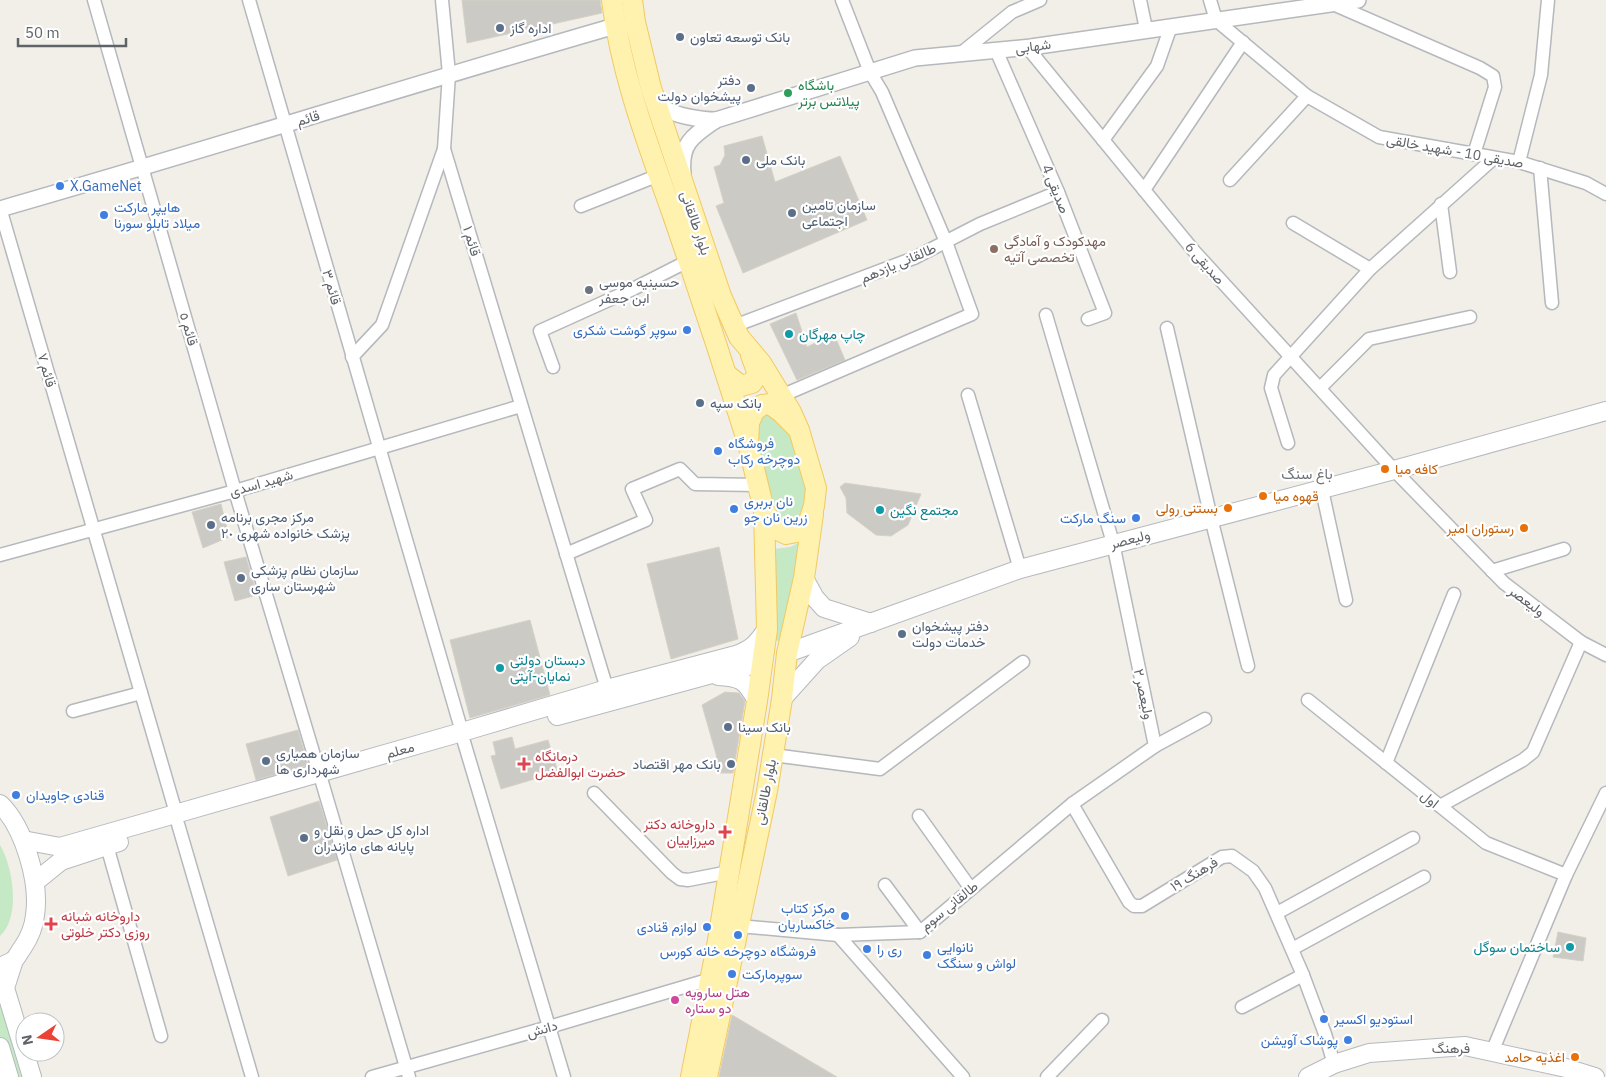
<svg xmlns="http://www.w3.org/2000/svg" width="1606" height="1077" viewBox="0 0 1606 1077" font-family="'IBM Plex Sans',Vazirmatn,sans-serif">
<rect width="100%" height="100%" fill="#f1efe8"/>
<g fill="#c5e8c5">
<path d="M770,411l23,20 15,53v24l-9,15 -12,5 -11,-7 -22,-79 4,-24z"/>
<path d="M803,541l-21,99 -5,1 -4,-6 1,-86 16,-2z"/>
<path d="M0,845c13,22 21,72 0,91z"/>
<path d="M0,993l28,84h-16l-12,-39z"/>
</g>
<g fill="#cccac5" stroke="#d6d1c6">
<path d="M462,0h138l2,13 -135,30z"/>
<path d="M762,136l13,46 65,-26 27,64 -124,53 -27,-67 8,-3 -10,-36 6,-2 5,-10 -1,-9z"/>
<path d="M796,313l11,34 27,-13 11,26 -48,20 -27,-56z"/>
<path d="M845,483l76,11 -13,31 -17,11 -15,-1 -29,-22 -1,-15 -6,-11z"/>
<path d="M221,504l8,33 -26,11 -11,-36z"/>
<path d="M719,547l19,92 -67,20 -24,-95z"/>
<path d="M246,557l11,38 -22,6 -11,-39z"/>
<path d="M530,620l20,75 -80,23 -20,-78z"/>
<path d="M725,692l14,1 6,8 -12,72h-14l-3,-19 -14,-49z"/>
<path d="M298,730l10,35 -52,15 -10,-36z"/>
<path d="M512,737l3,12 33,-9 10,32 -57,17 -10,-33 5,-1 -3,-13z"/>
<path d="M319,801l18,59 -49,16 -18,-59z"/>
<path d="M1558,932l28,6 -3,23 -30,-4z"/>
<path d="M732,1015l105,62h-118z"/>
</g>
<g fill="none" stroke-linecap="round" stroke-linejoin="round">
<defs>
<g id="minor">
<path d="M94,0l141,491 84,281"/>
<path d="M249,0l213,732"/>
<path d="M442,0l7,74 -5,75 163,540"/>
<path d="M1140,0l6,29"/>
<path d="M1210,0l6,20 91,76 72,41 140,25 67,21 20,11"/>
<path d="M1333,4l147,64 13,8 2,11 -21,67"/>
<path d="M1027,47l167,204 200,219 110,113 77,59 25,13"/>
<path d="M996,50l62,142 47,121 -17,6"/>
<path d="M960,54l52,-42 28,-12"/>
<path d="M1103,140l54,-74 14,-40"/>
<path d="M1519,162l22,-87 7,-75"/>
<path d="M1540,168l12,135"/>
<path d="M1230,180l77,-84"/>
<path d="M1144,190l99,-148"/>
<path d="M1441,204l9,68"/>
<path d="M581,206l78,-31"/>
<path d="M0,208l176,605"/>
<path d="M1293,223l77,46"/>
<path d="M734,326l180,-68 66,-34 78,-32"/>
<path d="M1167,328l44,190 37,148"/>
<path d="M352,357l30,-32 62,-176"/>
<path d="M553,367l-13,-36 93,-42 55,-28"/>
<path d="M1320,388l49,-49 101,-22"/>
<path d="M968,395l52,174"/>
<path d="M781,396l191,-82 -26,-72 -64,-150 -12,-20 -28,-72"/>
<path d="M1288,443l-17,-55 3,-13 96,-106 124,-111"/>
<path d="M1322,490l24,110"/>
<path d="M566,554l80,-34 -14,-31 48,-20 15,15 62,1"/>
<path d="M0,555l235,-64 286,-85"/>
<path d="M1492,571l72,-22"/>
<path d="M1308,700l178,143 80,32"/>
<path d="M73,711l68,-18"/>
<path d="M464,742l100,335"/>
<path d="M1155,746l50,-27"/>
<path d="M773,755l107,14 143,-107"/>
<path d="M1386,763l68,-169"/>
<path d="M322,782l87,295"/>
<path d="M594,793l78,80 8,6 8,1 41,-8"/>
<path d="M1072,804l57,98 5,4h8l80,-49 10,-1 21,15 12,17 38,87 22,59 9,30"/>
<path d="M1440,806l83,-46 10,-8 48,-110"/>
<path d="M919,816l52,73"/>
<path d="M178,824l74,253"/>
<path d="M107,846l54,190"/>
<path d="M885,885l35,47"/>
<path d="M1277,913l136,-75"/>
<path d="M739,926l99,9 82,-3 152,-128 83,-58 -42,-203 -67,-228"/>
<path d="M838,935l125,142"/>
<path d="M1292,949l132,-72"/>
<path d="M1242,1007l61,-32"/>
<path d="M1492,1052l74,-177 40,-82"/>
<path d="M372,1077l177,-50 162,-48"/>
<path d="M1047,1077l55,-57"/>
</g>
<g id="tertiary">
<path d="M656,96c2,3 4,8 6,10 10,10 41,14 54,14"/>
<path d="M683,173c-3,-30 10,-37 33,-53l199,-62 116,-11 327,-47"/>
<path d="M0,209c206,-59 410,-124 615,-183"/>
</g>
<g id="secondary">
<path d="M804,578l11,20 9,10 47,15"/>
<path d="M787,653l233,-84 374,-99 212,-59"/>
<path d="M718,676c24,1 28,5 39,25"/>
<path d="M782,699l35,-39 33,-23"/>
<path d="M557,716l151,-41 54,-12"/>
<path d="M0,804c24,23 40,78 35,111 -1,12 -6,23 -12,32 -3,4 -6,10 -9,13 -4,3 -10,5 -14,7"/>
<path d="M23,840l37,7 402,-115 145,-43 129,-34c17,-6 21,-12 31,-26"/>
<path d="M35,882l26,-21 58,-19"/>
<path d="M14,960l-9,28 27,89"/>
<path d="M0,1047l9,30"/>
<path d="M1308,1077l26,-13 35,-11 96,-7 101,22 29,9"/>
</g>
<g id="primary">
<path d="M612,0c9,75 37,147 62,218 25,73 49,146 72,219"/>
<path d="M632,0l3,22 16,66 70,208 18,41 22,26 30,49 8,18 17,58 -2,18 -6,18 -11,8 -11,2 -12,-6 -10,-18 -16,-66 1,-21 5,-12 8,-6 8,-1 11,8 18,18"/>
<path d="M727,375l14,11 11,-3 6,-9 -7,-19"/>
<path d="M691,1077l26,-131 40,-245 10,-72 -3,-118"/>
<path d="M707,1077l60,-286 15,-92 5,-46 17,-75 9,-64"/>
</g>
</defs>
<use href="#minor" stroke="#b5b8bc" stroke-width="15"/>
<use href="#tertiary" stroke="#b5b8bc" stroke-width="18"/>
<use href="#secondary" stroke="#b6babf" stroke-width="20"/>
<use href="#primary" stroke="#f2c960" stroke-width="22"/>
<use href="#minor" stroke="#fff" stroke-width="12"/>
<use href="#tertiary" stroke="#fff" stroke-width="15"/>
<use href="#secondary" stroke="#fff" stroke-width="18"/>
<use href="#primary" stroke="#fff2af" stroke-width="20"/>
</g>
<g fill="#5c6f8a" stroke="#fff" stroke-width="2">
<circle cx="500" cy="28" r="5"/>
<circle cx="680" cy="37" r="5"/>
<circle cx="751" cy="88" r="5"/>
<circle cx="746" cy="160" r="5"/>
<circle cx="792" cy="213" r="5"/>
<circle cx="700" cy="403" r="5"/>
<circle cx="211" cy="525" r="5"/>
<circle cx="241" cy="578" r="5"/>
<circle cx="902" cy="634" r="5"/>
<circle cx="728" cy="727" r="5"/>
<circle cx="266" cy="761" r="5"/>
<circle cx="731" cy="764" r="5"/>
<circle cx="304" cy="838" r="5"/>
</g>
<circle fill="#2e9e5b" stroke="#fff" stroke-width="2" cx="788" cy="93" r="5"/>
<g fill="#3f7fe0" stroke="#fff" stroke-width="2">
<circle cx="60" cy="186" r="5"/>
<circle cx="104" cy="215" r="5"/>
<circle cx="687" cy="330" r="5"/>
<circle cx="718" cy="451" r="5"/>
<circle cx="734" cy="509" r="5"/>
<circle cx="1136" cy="518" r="5"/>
<circle cx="16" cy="795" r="5"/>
<circle cx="845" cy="916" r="5"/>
<circle cx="707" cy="927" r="5"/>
<circle cx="738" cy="935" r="5"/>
<circle cx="867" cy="949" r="5"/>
<circle cx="927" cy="955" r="5"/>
<circle cx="732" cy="974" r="5"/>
<circle cx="1324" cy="1019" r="5"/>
<circle cx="1348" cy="1040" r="5"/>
</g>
<circle fill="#8d6e63" stroke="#fff" stroke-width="2" cx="994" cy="249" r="5"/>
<circle fill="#6b7280" stroke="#fff" stroke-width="2" cx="589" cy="290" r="5"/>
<g fill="#0f9aa8" stroke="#fff" stroke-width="2">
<circle cx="789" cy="334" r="5"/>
<circle cx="880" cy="510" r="5"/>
<circle cx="500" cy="668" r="5"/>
<circle cx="1570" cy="947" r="5"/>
</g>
<g fill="#e8710a" stroke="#fff" stroke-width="2">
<circle cx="1385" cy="469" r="5"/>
<circle cx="1263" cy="496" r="5"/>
<circle cx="1228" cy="508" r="5"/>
<circle cx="1524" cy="528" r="5"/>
<circle cx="1575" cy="1057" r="5"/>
</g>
<g fill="#e0444e" stroke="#fff" stroke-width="2">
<path d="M521.5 756.5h5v5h5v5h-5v5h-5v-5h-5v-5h5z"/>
<path d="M722.5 824.5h5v5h5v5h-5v5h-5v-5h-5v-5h5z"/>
<path d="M48.5 916.5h5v5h5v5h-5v5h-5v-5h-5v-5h5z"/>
</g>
<circle fill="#d1479c" stroke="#fff" stroke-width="2" cx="675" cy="1000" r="5"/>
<g text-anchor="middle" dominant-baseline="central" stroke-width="4.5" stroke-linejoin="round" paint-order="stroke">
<g font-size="14" fill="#4e5e75" stroke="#fff" text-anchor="start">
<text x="510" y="28">اداره گاز</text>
<text x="690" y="37">بانک توسعه تعاون</text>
<text x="741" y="80" text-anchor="end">دفتر<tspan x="741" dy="16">پیشخوان دولت</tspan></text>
<text x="756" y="160">بانک ملی</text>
<text x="802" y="205">سازمان تامین<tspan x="802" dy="16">اجتماعی</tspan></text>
<text x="710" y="403">بانک سپه</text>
<text x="221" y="517">مرکز مجری برنامه<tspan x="221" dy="16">پزشک خانواده شهری ٢٠</tspan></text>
<text x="251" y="570">سازمان نظام پزشکی<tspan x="251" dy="16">شهرستان ساری</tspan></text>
<text x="912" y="626">دفتر پیشخوان<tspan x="912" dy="16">خدمات دولت</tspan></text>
<text x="738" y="727">بانک سینا</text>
<text x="276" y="753">سازمان همیاری<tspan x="276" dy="16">شهرداری ها</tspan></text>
<text x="721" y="764" text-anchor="end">بانک مهر اقتصاد</text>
<text x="314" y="830">اداره کل حمل و نقل و<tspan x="314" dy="16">پایانه های مازندران</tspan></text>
</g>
<g font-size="14" fill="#5f6368" stroke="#fff">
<text transform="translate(1033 46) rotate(-7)">شهابی</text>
<text transform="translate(308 118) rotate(-17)">قائم</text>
<text transform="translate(1455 151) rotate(10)">صدیقی 10 - شهید خالقی</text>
<text transform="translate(1056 189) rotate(68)">صدیقی 4</text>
<text transform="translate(696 223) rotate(71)">بلوار طالقانی</text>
<text transform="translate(472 241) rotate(73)">قائم ١</text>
<text transform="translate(898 263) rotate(-23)">طالقانی یازدهم</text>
<text transform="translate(1205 263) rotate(48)">صدیقی 6</text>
<text transform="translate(332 287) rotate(74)">قائم ٣</text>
<text transform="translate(189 329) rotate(74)">قائم ٥</text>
<text transform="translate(47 370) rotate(74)">قائم ٧</text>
<text transform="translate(261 483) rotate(-16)">شهید اسدی</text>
<text transform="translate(1130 539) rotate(-15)">ولیعصر</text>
<text transform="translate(1527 601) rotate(37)">ولیعصر</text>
<text transform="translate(1144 694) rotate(78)">ولیعصر ٢</text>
<text transform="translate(400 750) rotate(-16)">معلم</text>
<text transform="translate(765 792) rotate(-79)">بلوار طالقانی</text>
<text transform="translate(1430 799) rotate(39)">اول</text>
<text transform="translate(1194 874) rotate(-31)">فرهنگ ۱۹</text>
<text transform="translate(949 906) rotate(-39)">طالقانی سوم</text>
<text transform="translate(542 1029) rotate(-16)">دانش</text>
<text x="1451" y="1048">فرهنگ</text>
</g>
<g font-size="14" fill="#27864d" stroke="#fff" text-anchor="start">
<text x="798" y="85">باشگاه<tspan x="798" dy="16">پیلاتس برتر</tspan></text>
</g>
<g font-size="14" fill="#366cbe" stroke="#fff" text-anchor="start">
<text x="70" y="186">X.GameNet</text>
<text x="114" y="207">هایپر مارکت<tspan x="114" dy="16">میلاد تابلو سورنا</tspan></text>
<text x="677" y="330" text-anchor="end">سوپر گوشت شکری</text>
<text x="728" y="443">فروشگاه<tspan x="728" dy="16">دوچرخه رکاب</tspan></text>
<text x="744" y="501">نان بربری<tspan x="744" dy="16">زرین نان جو</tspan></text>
<text x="1126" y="518" text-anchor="end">سنگ مارکت</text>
<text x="26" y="795">قنادی جاویدان</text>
<text x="835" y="908" text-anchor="end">مرکز کتاب<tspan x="835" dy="16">خاکساریان</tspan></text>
<text x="697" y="927" text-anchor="end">لوازم قنادی</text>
<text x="937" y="947">نانوایی<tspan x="937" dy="16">لواش و سنگک</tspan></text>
<text x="877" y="949">ری را</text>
<text x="738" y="951" text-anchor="middle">فروشگاه دوچرخه خانه کورس</text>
<text x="742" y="974">سوپرمارکت</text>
<text x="1334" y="1019">استودیو اکسیر</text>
<text x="1338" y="1040" text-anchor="end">پوشاک آویشن</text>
</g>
<g font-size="14" fill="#785e54" stroke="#fff" text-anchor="start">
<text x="1004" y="241">مهدکودک و آمادگی<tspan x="1004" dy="16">تخصصی آتیه</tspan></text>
</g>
<g font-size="14" fill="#5b616d" stroke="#fff" text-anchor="start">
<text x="599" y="282">حسینیه موسی<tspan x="599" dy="16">ابن جعفر</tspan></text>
</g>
<g font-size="14" fill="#0d838f" stroke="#fff" text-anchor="start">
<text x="799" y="334">چاپ مهرگان</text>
<text x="890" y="510">مجتمع نگین</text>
<text x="510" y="660">دبستان دولتی<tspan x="510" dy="16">نمایان-آیتی</tspan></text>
<text x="1560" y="947" text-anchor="end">ساختمان سوگل</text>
</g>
<g font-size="14" fill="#c56008" stroke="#fff" text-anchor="end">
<text x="1395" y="469" text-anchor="start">کافه میا</text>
<text x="1273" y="496" text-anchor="start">قهوه میا</text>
<text x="1218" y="508">بستنی رولی</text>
<text x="1514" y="528">رستوران امیر</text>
<text x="1565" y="1057">اغذیه حامد</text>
</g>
<g font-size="14" fill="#be3a42" stroke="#fff" text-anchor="start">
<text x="535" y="756">درمانگاه<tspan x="535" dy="16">حضرت ابوالفضل</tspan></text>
<text x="715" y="824" text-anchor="end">داروخانه دکتر<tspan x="715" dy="16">میرزاییان</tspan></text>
<text x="61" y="916">داروخانه شبانه<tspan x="61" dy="16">روزی دکتر خلوتی</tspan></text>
</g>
<g font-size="14" fill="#b23c85" stroke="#fff" text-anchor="start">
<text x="685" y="992">هتل سارویه<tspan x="685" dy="16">دو ستاره</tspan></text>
</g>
<g font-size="15" fill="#70757a" stroke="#fff">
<text x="1307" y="473">باغ سنگ</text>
</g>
</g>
<g transform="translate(40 1037) rotate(257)"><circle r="24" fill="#ffffff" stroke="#bfc1c3"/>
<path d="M0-4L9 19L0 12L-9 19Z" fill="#ea4335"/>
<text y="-8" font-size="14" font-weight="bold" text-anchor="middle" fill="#5f6368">N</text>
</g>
<path d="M18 38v8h108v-8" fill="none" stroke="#5f6368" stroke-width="2.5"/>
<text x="25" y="38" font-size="15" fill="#5f6368" stroke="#ffffff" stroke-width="4" paint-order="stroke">50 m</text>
</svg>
